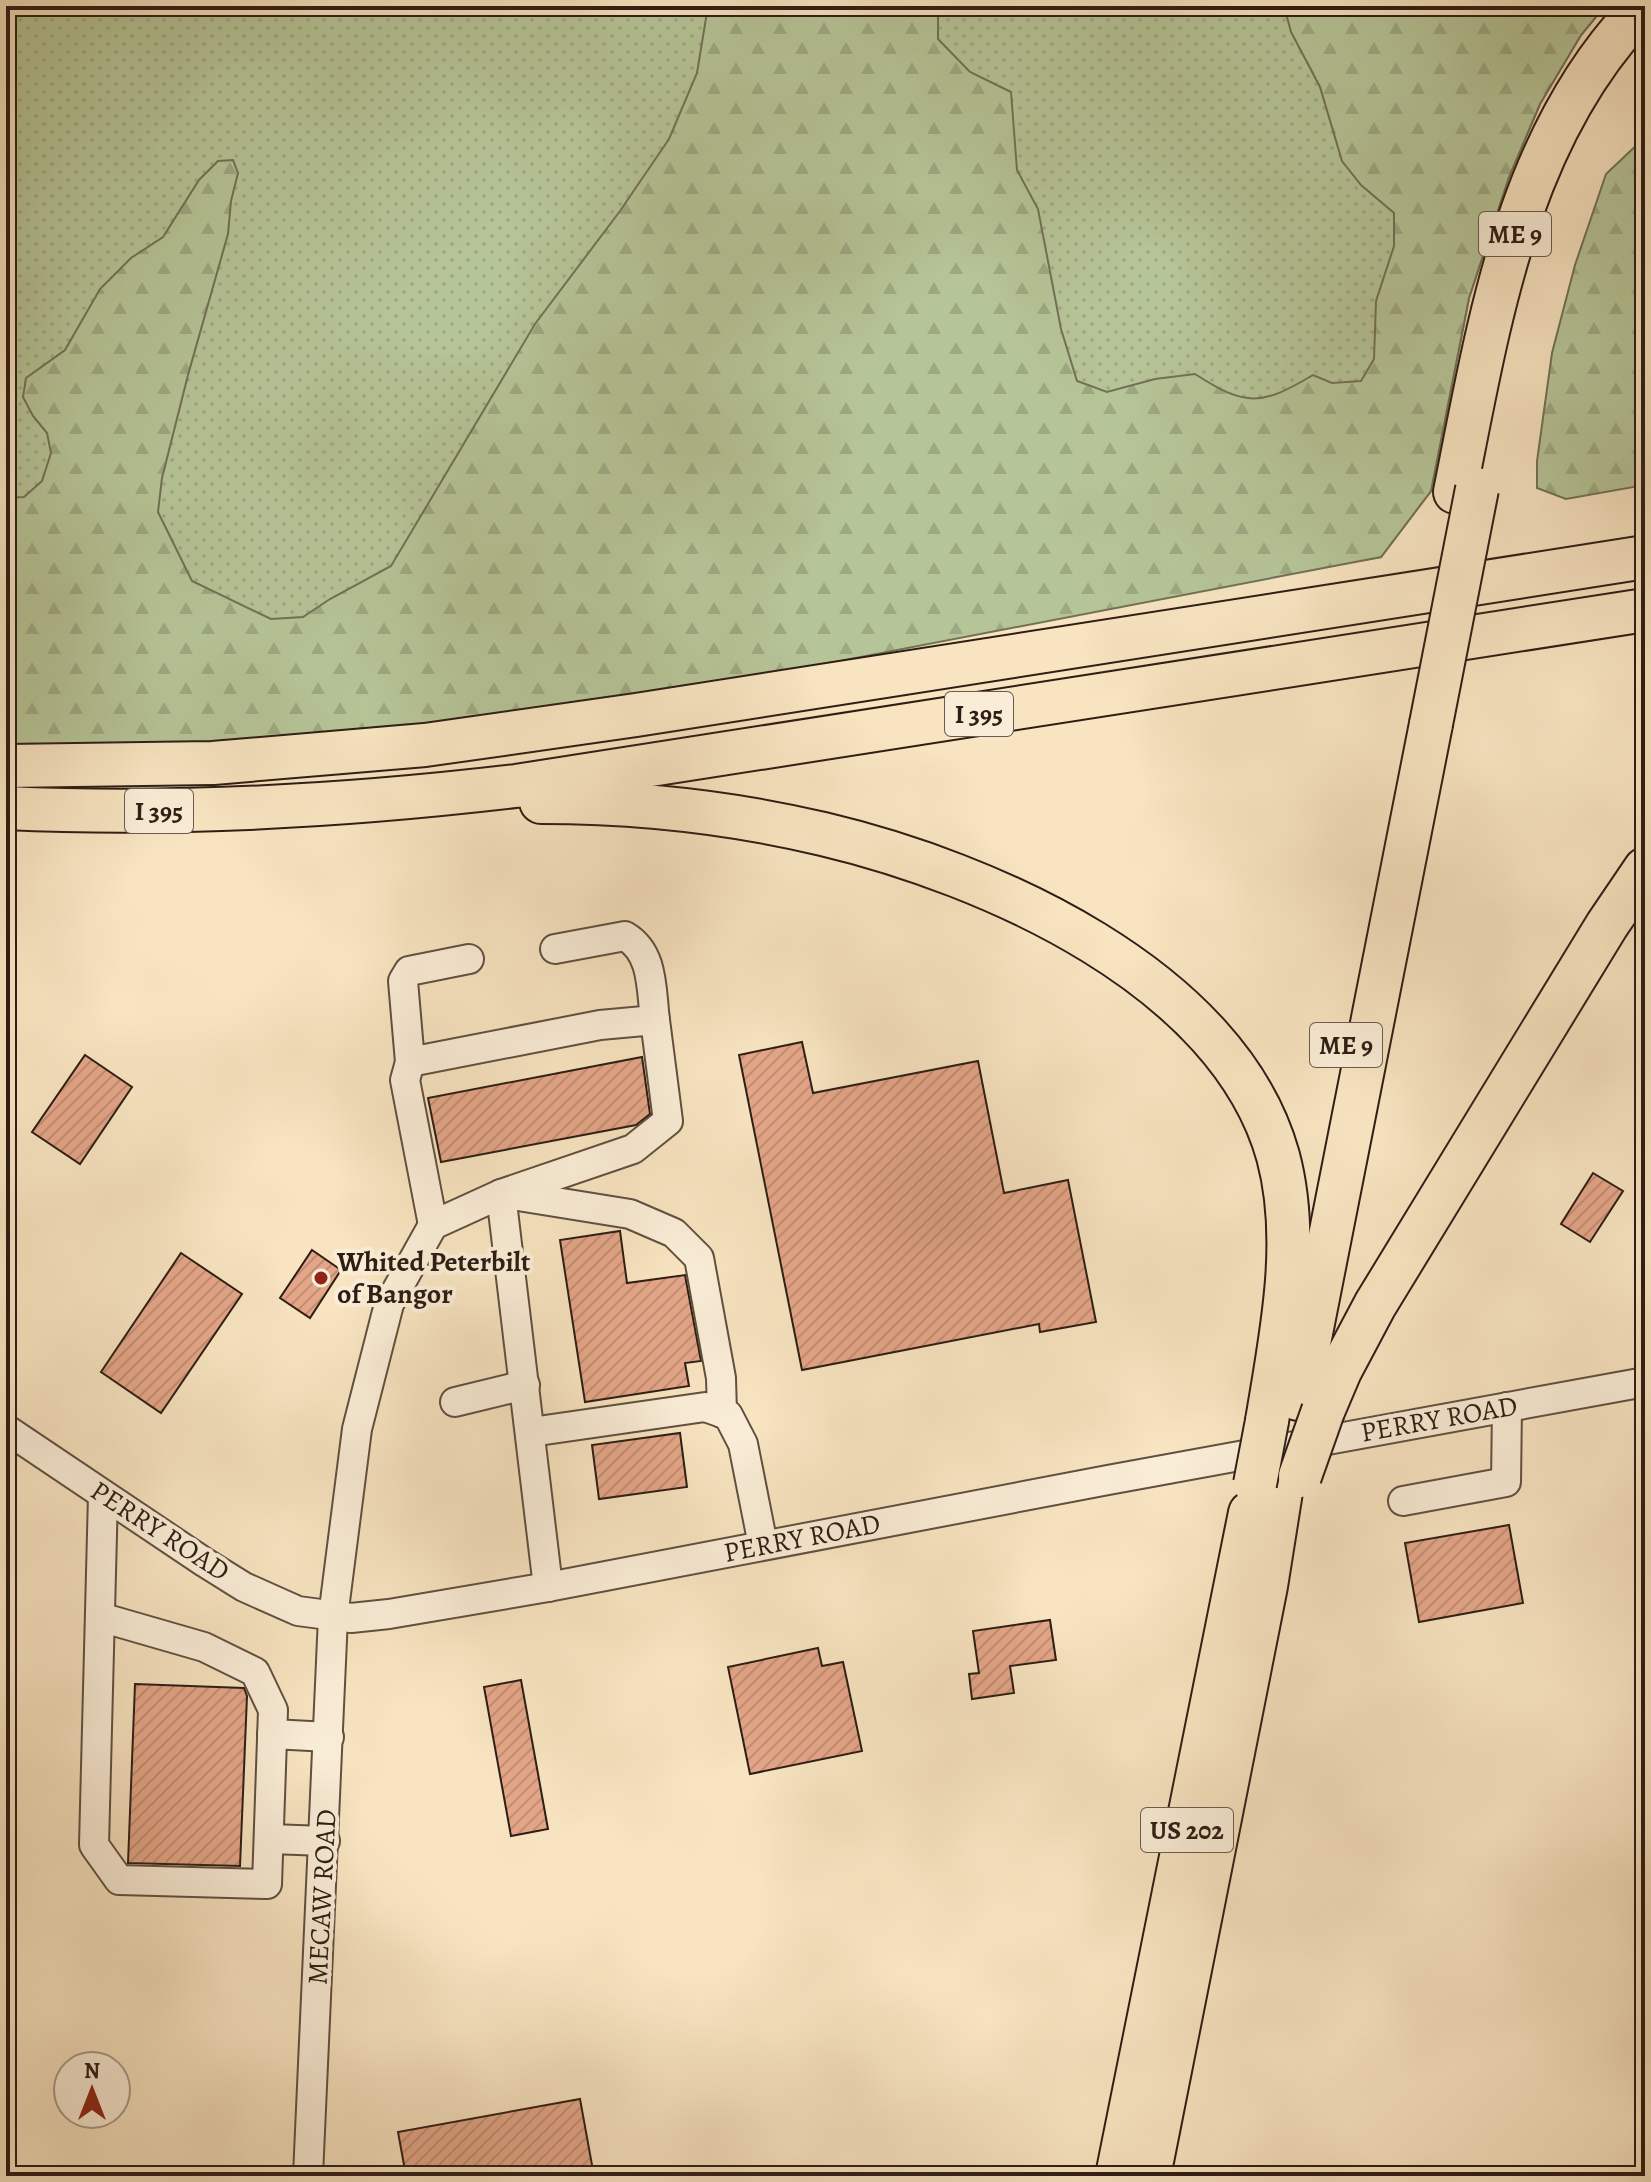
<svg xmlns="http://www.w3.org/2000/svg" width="1651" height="2182" viewBox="0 0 1651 2182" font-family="Alegreya,serif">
<defs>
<pattern id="grass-dots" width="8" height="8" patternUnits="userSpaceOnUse" patternTransform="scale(2)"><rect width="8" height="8" fill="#b6c598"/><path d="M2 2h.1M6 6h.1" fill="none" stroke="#9da982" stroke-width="1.8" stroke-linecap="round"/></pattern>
<pattern id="forest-firs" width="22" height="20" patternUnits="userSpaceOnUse" patternTransform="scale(2)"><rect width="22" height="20" fill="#b6c598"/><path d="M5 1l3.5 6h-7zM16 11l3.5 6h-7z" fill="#9da982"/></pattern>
<pattern id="building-hatch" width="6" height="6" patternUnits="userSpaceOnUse" patternTransform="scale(2)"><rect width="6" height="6" fill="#e4a688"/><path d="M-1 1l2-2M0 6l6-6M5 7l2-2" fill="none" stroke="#c48e74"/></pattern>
</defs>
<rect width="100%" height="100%" fill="#f8e4c1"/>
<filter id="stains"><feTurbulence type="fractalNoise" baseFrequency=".0025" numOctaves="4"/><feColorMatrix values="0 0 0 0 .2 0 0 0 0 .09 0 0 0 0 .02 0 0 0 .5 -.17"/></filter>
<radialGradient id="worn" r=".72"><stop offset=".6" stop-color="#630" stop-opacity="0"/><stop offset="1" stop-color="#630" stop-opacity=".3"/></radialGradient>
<path fill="url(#grass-dots)" stroke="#727156" stroke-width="2" d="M6,6h1599l-24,29 -41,69 -31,73 -40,121 -38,193 -50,66 -1047,179 -328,12z"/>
<g fill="url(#forest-firs)" stroke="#727156" stroke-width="2">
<path d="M708,6h230v33l32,33 41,20 6,78 21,39 23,120 16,52 30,11 48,-13 40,-5c51,33 66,32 118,1l19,8 29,-2 13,-22 2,-58 18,-55v-33l-33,-28 -19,-24 -22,-74 -29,-55 -7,-26h321l-24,29 -41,69 -31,73 -40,121 -38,193 -50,66 -780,150 -267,29 -260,12h-68v-250l18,-1 18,-16 9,-28 -4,-20 -14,-17 -10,-19 3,-19 39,-28 35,-61 31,-31 32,-21 36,-57 19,-19 15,-1 5,13 -7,28 -3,33 -40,141 -26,103 -4,34 34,69 79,38 32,-2 27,-18 61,-33 144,-242 85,-113 49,-72 28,-66z"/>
<path d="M1642,140h3v345l-79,14 -29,-11v-27l15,-108 23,-88 31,-91z"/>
</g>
<g fill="url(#building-hatch)" stroke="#2d1d15" stroke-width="2">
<path d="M802,1042l11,51 165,-32 26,132 64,-13 28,142 -56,10 -1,-8 -237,46 -63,-315z"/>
<path d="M85,1055l47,32 -52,77 -48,-32z"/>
<path d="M642,1057l8,57 -14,11 -195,37 -13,-64z"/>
<path d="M1593,1173l30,18 -33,51 -29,-18z"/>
<path d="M620,1231l7,52 58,-8 16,86 -16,2 4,23 -104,16 -25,-162z"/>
<path d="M312,1250l29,20 -31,48 -30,-20z"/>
<path d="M181,1253l61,41 -81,119 -60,-41z"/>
<path d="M680,1433l7,54 -88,12 -7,-54z"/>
<path d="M1509,1525l14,78 -104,19 -14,-79z"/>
<path d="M1050,1620l6,40 -46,6 4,27 -42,6 -3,-25 10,-1 -6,-42z"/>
<path d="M818,1648l4,18 21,-4 19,89 -112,23 -22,-107z"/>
<path d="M521,1680l27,149 -37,7 -27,-149z"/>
<path d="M135,1684l109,4 3,8 -7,170 -112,-3z"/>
<path d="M580,2099l14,77h-188l-8,-44z"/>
</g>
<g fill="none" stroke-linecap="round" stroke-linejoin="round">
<defs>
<g id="minor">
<path d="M555,949l70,-13c29,17 26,53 30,84"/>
<path d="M410,1062l-7,-81 6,-10 60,-12"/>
<path d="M506,1194l124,20 44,19 25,25 22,120 1,35"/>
<path d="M433,1225l-28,-145 5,-18 190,-37 55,-5 13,101 -35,28 -132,45"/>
<path d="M455,1402l70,-17"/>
<path d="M6,1429l198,133 40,25 54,24 53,7 38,-4 159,-27 560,-107 537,-98"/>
<path d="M531,1432l174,-25 23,8 15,29 20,101"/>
<path d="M1403,1501l103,-19 1,-75"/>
<path d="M100,1617l104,30 51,25 18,38 -6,174 -148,-4 -25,-35 9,-350"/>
<path d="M272,1734l57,3"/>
<path d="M270,1839l55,2"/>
<path d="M308,2176l25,-559 24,-188 32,-125 44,-79 68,-31 47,393"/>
</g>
<g id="highway">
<path d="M1455,492c34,-169 62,-358 189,-486"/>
<path d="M6,766l207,-3 212,-18 211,-30 1009,-158"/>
<path d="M541,802c95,0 189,10 282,32 165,39 405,143 455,322 23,85 3,180 -11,265"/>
<path d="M6,808c170,8 340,-2 510,-22l1129,-176"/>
<path d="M1298,1399l133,-675"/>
<path d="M1323,1411l17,-40 35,-66 232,-380 38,-56"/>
<path d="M1117,2176l133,-663"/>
<path d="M1149,2176l117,-590 17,-107"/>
</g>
</defs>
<use href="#minor" stroke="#604f40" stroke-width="32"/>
<use href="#highway" stroke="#2d1d15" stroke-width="46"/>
<use href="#minor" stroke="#faedd7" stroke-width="28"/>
<use href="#highway" stroke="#f8e4c1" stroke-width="42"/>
<defs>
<g id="highway-bridge">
<path d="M1431,724l46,-235"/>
<path d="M1300,1476l23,-65"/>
<path d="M1255,1484l12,-63"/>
</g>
</defs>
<use href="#highway-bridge" stroke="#2d1d15" stroke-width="46" stroke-linecap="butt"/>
<use href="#highway-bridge" stroke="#f8e4c1" stroke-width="42"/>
</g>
<circle fill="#8f2418" stroke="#faedd7" stroke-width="3" cx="321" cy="1278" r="8"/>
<g text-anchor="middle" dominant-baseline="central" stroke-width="8" stroke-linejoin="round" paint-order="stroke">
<g fill="#faedd7" stroke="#6a5b4f" stroke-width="2">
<rect x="1479" y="212" width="72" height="44" rx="6"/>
<rect x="945" y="692" width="68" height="44" rx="6"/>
<rect x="125" y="789" width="68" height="44" rx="6"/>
<rect x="1310" y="1023" width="72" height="44" rx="6"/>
<rect x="1141" y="1808" width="92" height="44" rx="6"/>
</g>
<g font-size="26" font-weight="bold" fill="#2d1d15">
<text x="1515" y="234">ME 9</text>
<text x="979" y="714">I 395</text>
<text x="159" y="811">I 395</text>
<text x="1346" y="1045">ME 9</text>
<text x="1187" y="1830">US 202</text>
</g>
<g font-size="28" font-weight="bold" fill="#2d1d15" stroke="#faedd7" text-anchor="start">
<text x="337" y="1262">Whited Peterbilt<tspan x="337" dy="32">of Bangor</tspan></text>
</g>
<g font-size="28" fill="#2d1d15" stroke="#faedd7">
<text transform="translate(1439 1419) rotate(-10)">PERRY ROAD</text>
<text transform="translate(160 1531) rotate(33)">PERRY ROAD</text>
<text transform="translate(802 1538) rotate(-11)">PERRY ROAD</text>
<text transform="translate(322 1897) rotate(-87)">MECAW ROAD</text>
</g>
</g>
<rect width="1651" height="2182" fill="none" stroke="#f8e4c1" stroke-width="32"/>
<rect x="8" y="8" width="1635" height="2166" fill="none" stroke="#2d1d15" stroke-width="4"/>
<rect x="16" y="16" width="1619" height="2150" fill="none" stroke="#2d1d15" stroke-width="2"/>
<g transform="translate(92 2090)"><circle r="38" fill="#faedd7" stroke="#a89a89" stroke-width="2"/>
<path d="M0-6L14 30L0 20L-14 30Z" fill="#8f2418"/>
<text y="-12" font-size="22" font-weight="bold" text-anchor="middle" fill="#2d1d15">N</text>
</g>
<rect width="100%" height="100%" filter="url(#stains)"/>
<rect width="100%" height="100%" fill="url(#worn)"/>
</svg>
